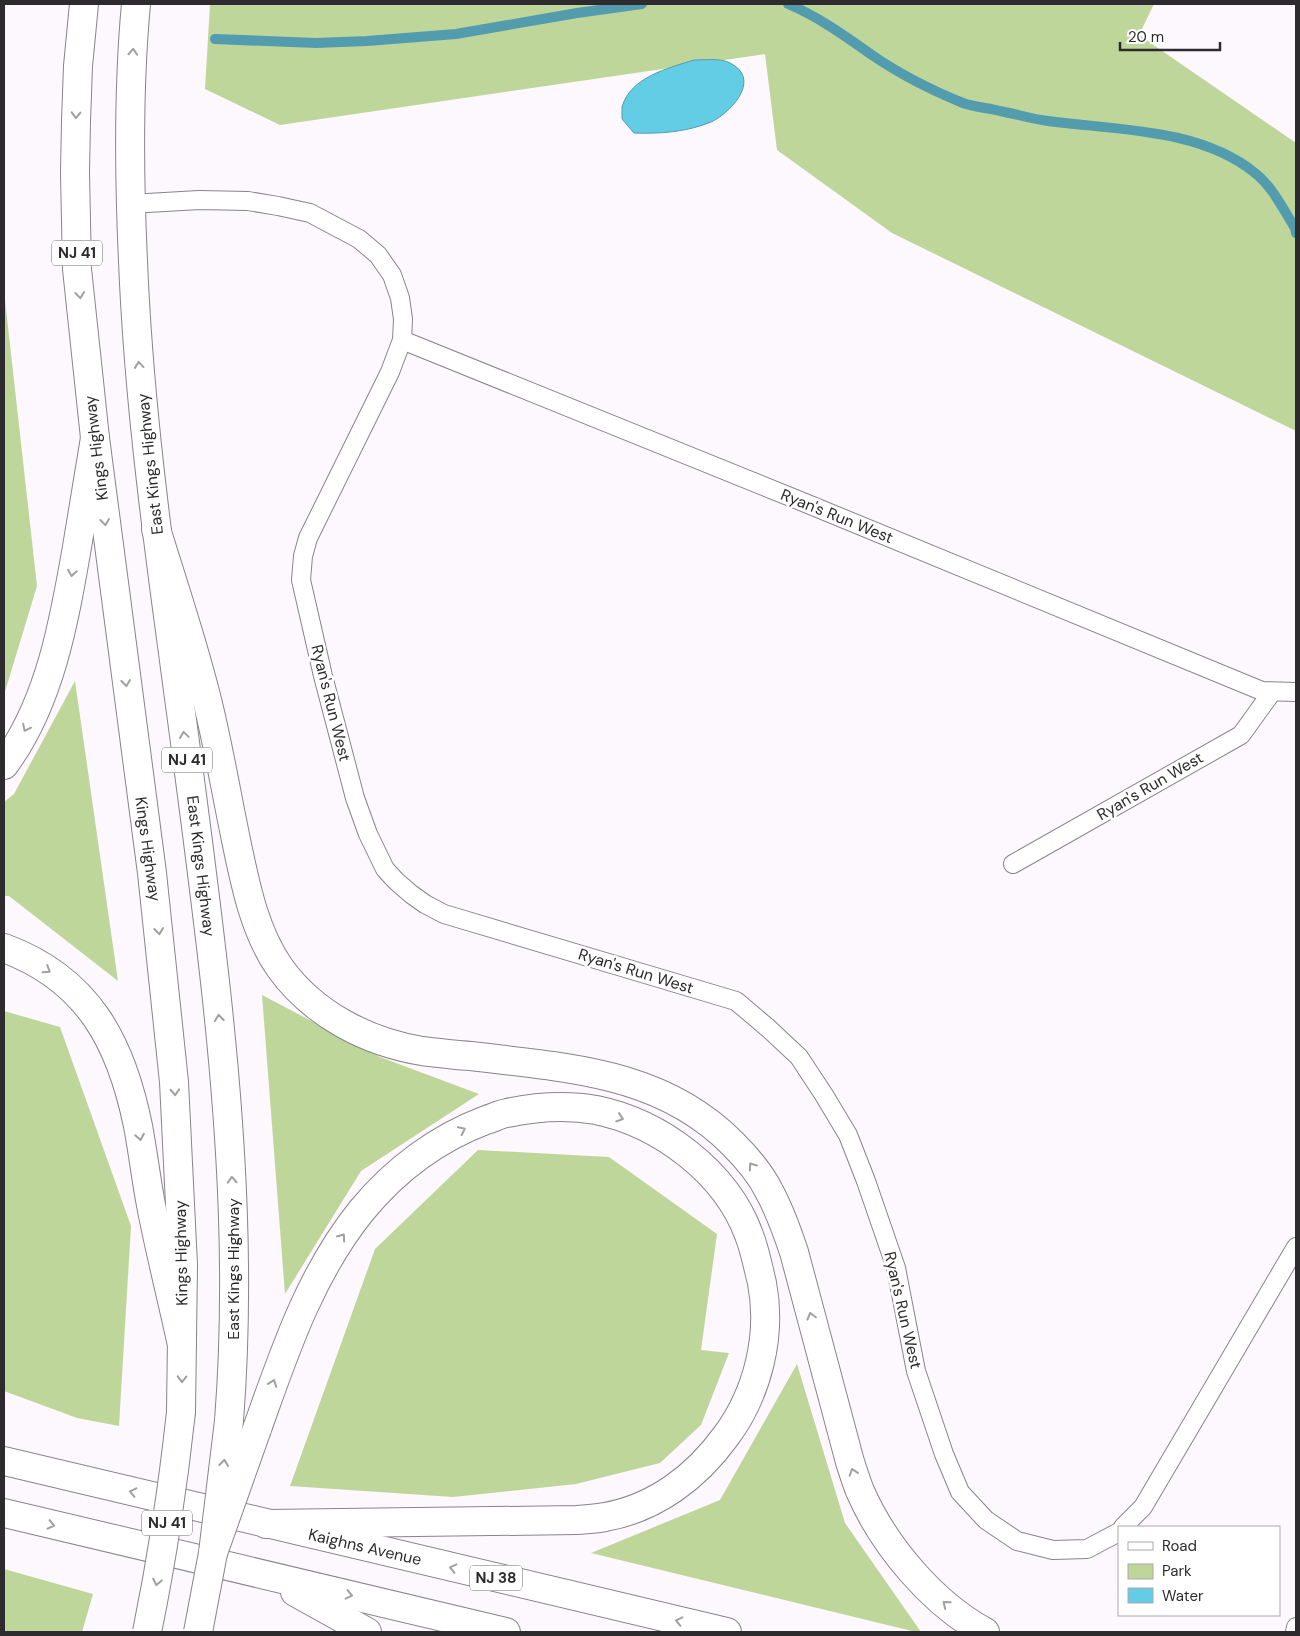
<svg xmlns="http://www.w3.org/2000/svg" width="1300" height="1636" viewBox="0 0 1300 1636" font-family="'DM Sans',sans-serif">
<rect width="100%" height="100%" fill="#fdf7fe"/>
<g fill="#bfd69b">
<path d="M210,4h944l-15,31 157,108v288l-404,-198 -115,-83 -12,-96 -485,71 -75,-36z"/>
<path d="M4,291l33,295 -33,109z"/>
<path d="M75,681l43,300 -109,-85h-5v-94l10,-8z"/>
<path d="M262,995l118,62 99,37 -118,77 -76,123z"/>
<path d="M4,1011l56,16 71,199 -12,200 -42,-8 -73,-27z"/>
<path d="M478,1150l131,7 108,77 -16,116 28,3 -28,72 -41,38 -84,21 -123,13 -163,-11 85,-237z"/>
<path d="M797,1364l48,159 76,109h-5l-325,-79 129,-53z"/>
<path d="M4,1569l89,25 -11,38h-78z"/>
</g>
<path fill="#63cde6" stroke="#539cae" d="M694,60c13,0 30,-3 41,6 24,17 -6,48 -24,56 -24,10 -51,12 -77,11l-12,-14c0,-4 0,-8 0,-12 8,-30 47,-39 72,-47z"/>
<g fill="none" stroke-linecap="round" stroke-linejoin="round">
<g stroke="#539cae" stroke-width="10">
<path d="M788,4c31,13 57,32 84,51 29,20 59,35 91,48 11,4 25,5 37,8 16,3 32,8 48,10 67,9 152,7 207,52 17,13 28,36 40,55l1,5"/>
<path d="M215,39l101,4 51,-2 89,-7 121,-21 65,-9"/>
</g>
<defs>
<g id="service">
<path d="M130,204l69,-4 49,1 30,5 32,7 49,26 19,16 14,20 8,23 3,21 -1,21 -12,32 -82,166 -5,18 -2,24 22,96 32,122 13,36 17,35 11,12 15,13 14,10 19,10 292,87 32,27 31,29 25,38 24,40 18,46 30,87 20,103 28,83 16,38 26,28 31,21 36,9 34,-1 32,-17"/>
<path d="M402,340l396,160 464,191 34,1"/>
<path d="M1013,864l228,-129 31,-43"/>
<path d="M1123,1527l20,-20 153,-260"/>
<path d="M1295,1632l1,-5"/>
</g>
<g id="primary">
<path d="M84,4l-6,62 -2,55 -1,52 2,96 18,169 57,435 22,209 9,183 -2,147"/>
<path d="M136,4c-8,85 -7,171 -3,257 5,126 21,252 38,377 16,120 33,241 46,362 15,140 23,280 12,421"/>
</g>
<g id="trunk">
<path d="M156,529c17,55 36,111 50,167 12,47 20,96 30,144 9,43 18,91 44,128 33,46 87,74 142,83 16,2 32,4 49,5 95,12 190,15 262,88 14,14 27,29 36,47 11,20 18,40 25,61l56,210c3,9 6,19 10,29 24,55 72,112 125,141"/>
<path d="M4,765c46,-62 60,-143 73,-218 6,-36 12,-72 18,-109"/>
<path d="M4,948c84,31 117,94 134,178 5,26 8,53 13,79 9,47 21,94 31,140"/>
<path d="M257,1429c27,-76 53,-155 105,-219 33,-40 76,-72 124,-90 7,-2 14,-6 21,-7 29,-6 60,-8 89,-3 64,13 130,62 153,125 6,15 9,32 13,48 10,52 -4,110 -36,153 -29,40 -70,72 -121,81 -9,2 -18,2 -28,3l-311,4"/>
<path d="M4,1461l723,171"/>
<path d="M4,1513l502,119"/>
<path d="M295,1592l72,40"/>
</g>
</defs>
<use href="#service" stroke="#89848b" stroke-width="20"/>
<use href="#primary" stroke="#89848b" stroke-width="30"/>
<use href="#trunk" stroke="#89848b" stroke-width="30"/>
<use href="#service" stroke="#fff" stroke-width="18"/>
<use href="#primary" stroke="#fff" stroke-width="28"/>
<use href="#trunk" stroke="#fff" stroke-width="28"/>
<defs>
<g id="primary-bridge">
<path d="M147,1632c15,-73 26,-146 34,-220"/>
<path d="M198,1632l15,-79 16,-132"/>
</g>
<path id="trunk-bridge" d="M213,1553l44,-124"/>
</defs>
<use href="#primary-bridge" stroke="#89848b" stroke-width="30" stroke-linecap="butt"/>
<use href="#trunk-bridge" stroke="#89848b" stroke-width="30" stroke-linecap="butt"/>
<use href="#primary-bridge" stroke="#fff" stroke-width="28"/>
<use href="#trunk-bridge" stroke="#fff" stroke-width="28"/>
</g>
<defs><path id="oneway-chevron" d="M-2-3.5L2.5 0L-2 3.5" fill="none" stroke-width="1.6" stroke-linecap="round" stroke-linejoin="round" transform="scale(1.25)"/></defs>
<g stroke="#a0a0a0">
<use href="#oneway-chevron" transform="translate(133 52) rotate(-87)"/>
<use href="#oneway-chevron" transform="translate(76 115) rotate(92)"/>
<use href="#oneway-chevron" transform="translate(80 295) rotate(84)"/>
<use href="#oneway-chevron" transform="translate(139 365) rotate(-95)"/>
<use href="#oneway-chevron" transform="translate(105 522) rotate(83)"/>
<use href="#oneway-chevron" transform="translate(72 573) rotate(99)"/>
<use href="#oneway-chevron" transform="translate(126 683) rotate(83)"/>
<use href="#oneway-chevron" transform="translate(26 728) rotate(116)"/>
<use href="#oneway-chevron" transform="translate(184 735) rotate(-98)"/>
<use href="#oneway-chevron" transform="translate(159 931) rotate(84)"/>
<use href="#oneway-chevron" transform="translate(47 970) rotate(33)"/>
<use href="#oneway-chevron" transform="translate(219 1018) rotate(-96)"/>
<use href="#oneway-chevron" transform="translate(175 1092) rotate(87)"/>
<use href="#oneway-chevron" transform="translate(620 1118) rotate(18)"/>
<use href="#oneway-chevron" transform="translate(462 1130) rotate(-26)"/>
<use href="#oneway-chevron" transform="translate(140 1137) rotate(80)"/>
<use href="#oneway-chevron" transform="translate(752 1166) rotate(-125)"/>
<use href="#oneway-chevron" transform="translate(232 1180) rotate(-93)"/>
<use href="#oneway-chevron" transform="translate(342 1237) rotate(-55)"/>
<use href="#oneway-chevron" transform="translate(811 1316) rotate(-105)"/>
<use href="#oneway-chevron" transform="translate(182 1379) rotate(91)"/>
<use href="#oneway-chevron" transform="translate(273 1383) rotate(-70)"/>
<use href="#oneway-chevron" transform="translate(224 1463) rotate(-84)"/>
<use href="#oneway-chevron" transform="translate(853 1472) rotate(-109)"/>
<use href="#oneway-chevron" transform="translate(133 1492) rotate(-167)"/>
<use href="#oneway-chevron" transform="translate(51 1525) rotate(13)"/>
<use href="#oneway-chevron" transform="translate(453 1568) rotate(-167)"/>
<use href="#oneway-chevron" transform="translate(157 1582) rotate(101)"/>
<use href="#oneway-chevron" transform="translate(349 1595) rotate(13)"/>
<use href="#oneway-chevron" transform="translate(946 1604) rotate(-141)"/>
<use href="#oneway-chevron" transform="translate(679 1621) rotate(-167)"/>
</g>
<g text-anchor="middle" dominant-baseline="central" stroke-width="5" stroke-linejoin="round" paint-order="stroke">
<g fill="#fff" stroke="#6c6b6c" stroke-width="1">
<rect x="52" y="240.5" width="50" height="25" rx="4"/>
<rect x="162" y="747.5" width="50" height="25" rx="4"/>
<rect x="142" y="1510.5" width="50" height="25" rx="4"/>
<rect x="470" y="1565.5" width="52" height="25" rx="4"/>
</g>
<g font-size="15" font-weight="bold" fill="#2d2b2d">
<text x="77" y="253">NJ 41</text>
<text x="187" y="760">NJ 41</text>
<text x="167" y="1523">NJ 41</text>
<text x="496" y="1578">NJ 38</text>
</g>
<g font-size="16" fill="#2d2b2d" stroke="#fff">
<text transform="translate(96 448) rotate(-97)">Kings Highway</text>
<text transform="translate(150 464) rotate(-96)">East Kings Highway</text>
<text transform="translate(837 516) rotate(22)">Ryan's Run West</text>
<text transform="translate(331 703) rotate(76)">Ryan's Run West</text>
<text transform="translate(1150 786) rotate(-30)">Ryan's Run West</text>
<text transform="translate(148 849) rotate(82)">Kings Highway</text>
<text transform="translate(201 866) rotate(83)">East Kings Highway</text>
<text transform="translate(636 971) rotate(17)">Ryan's Run West</text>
<text transform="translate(181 1253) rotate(-91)">Kings Highway</text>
<text transform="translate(233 1269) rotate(-90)">East Kings Highway</text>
<text transform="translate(903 1310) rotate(77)">Ryan's Run West</text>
<text transform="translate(365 1547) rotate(13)">Kaighns Avenue</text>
</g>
</g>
<rect width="1300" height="1636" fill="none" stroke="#2d2b2d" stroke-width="10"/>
<rect x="1118" y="1526" width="162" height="90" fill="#ffffff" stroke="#abaaab"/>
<rect x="1128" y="1542" width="25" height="8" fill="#ffffff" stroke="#abaaab"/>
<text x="1162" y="1551" font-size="15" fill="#2d2b2d">Road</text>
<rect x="1128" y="1564" width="25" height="15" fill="#bfd69b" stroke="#abaaab"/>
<text x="1162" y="1576" font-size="15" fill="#2d2b2d">Park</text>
<rect x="1128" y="1588" width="25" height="15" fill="#63cde6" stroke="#abaaab"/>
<text x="1162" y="1601" font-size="15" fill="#2d2b2d">Water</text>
<path d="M1120 42v8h100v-8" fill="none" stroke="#2d2b2d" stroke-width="2.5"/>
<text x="1128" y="42" font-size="15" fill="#2d2b2d" stroke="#ffffff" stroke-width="4" paint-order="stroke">20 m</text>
</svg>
